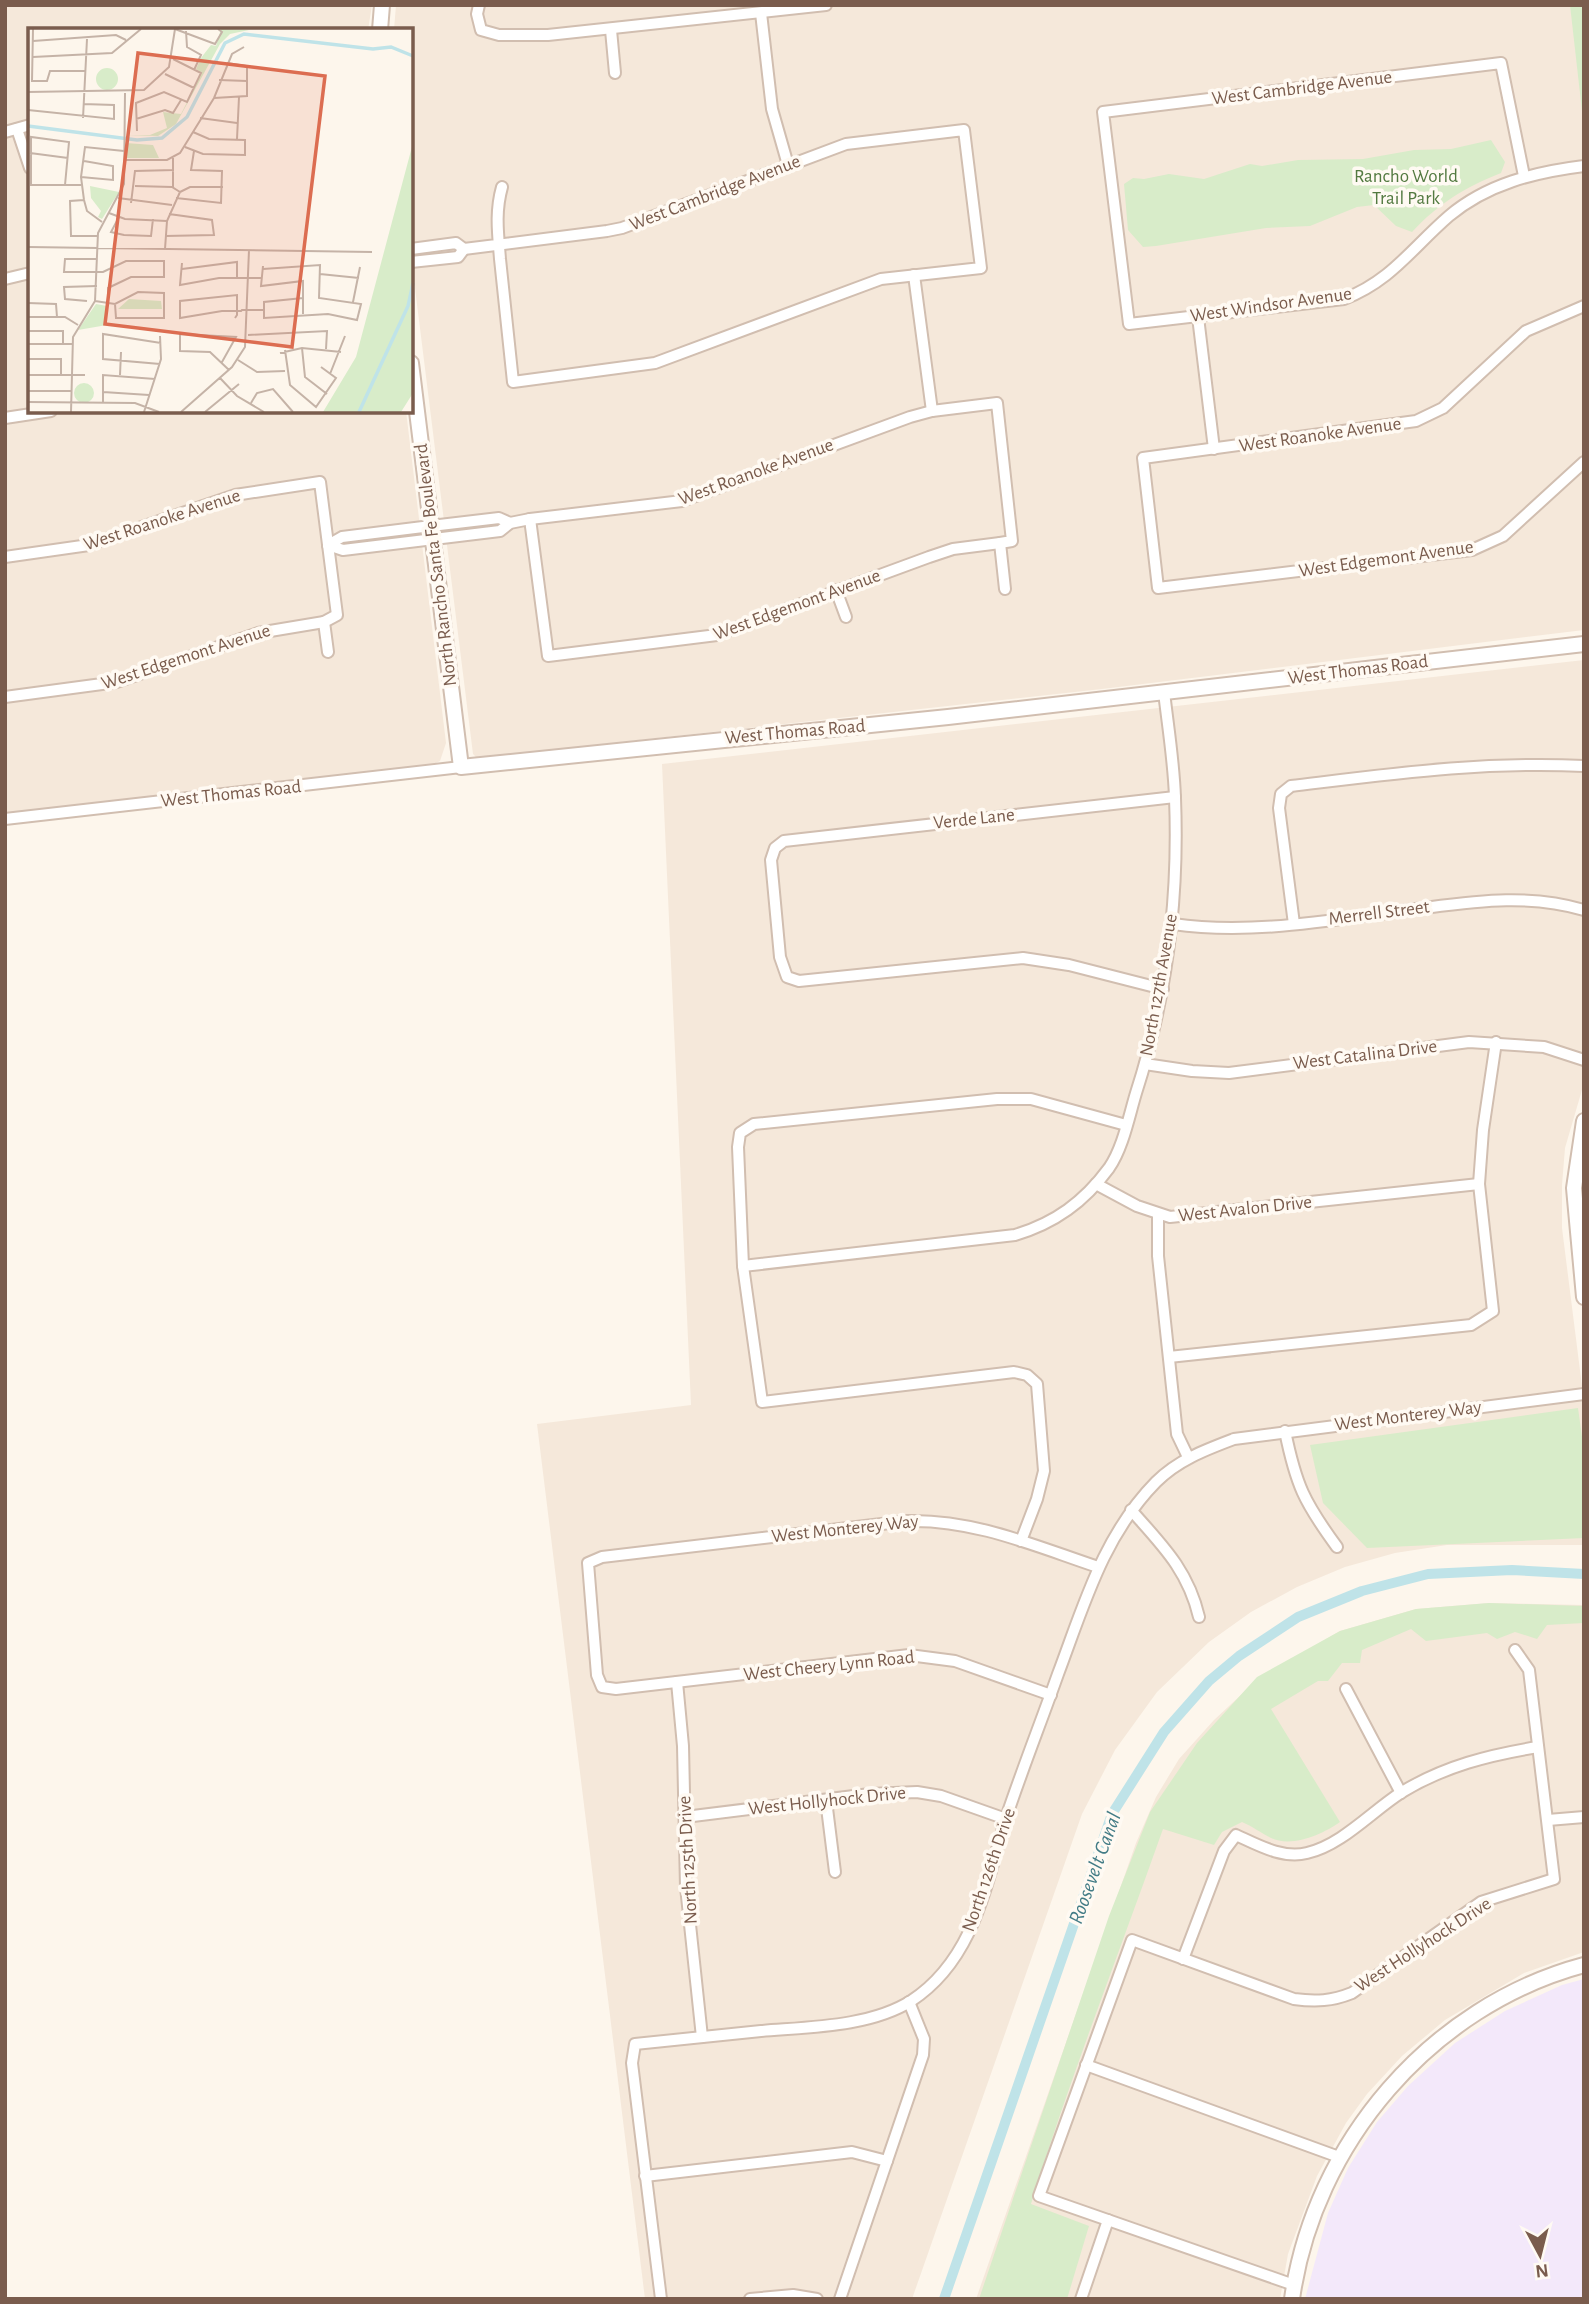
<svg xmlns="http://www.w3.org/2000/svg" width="1589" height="2304" viewBox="0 0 1589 2304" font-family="'Alegreya Sans',sans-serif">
<rect width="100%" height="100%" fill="#fdf6ec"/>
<g fill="#f5e8da">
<path d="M5,5h367l-4,25h-338v381h376l40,332 -6,18 -8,4 -427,48z"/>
<path d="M396,5h1188v625l-482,59 -625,69 -4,-4 -62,-498v-226h-17z"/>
<path d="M1584,660v423l-19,65 -3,37v43l22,174v143h-137l-52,8 -50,14 -48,20 -46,25 -42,30 -52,50 -42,58 -33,64 -170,485h-267l-108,-875 154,-19 -29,-641z"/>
<path d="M1489,1603l95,2v347l-60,21 -79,47 -43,36 -35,38 -21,29 -29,53 -29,78 -8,45h-304l160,-456 20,-46 23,-38 35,-39 43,-40 83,-49 76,-22z"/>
</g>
<path fill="#f3e8fa" d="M1584,1979v320h-279l23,-86 20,-45 29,-46 31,-36 47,-43 50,-32 57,-26z"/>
<g fill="#d8ecc9">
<path d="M1570,5h14v115l-2,-9z"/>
<path d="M1491,140l14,22 -4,11c-36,14 -63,31 -89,59l-16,-6 -22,-21 -17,2 -47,19 -44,2 -110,18 -13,1 -15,-17 -4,-46 9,-6 11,1 25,-5 35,5 46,-15 12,2 36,-6 65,-1 51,-9 37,-1z"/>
<path d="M1578,1408l6,43v87l-217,10 -44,-45 -13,-58z"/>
<path d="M1489,1603l95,3v17l-37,2 -10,14 -22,-7 -18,7 -10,-6 -61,8 -15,-12 -49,21 -2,13h-18l-14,18h-10l-47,28 69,113c-17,12 -48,26 -69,16 -10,-5 -19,-12 -29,-16l-20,10 -8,13 -51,-16c-44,125 -93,248 -132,375l58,22 -22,73h-88l130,-383 41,-104 47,-69 60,-66 83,-46 76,-22z"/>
</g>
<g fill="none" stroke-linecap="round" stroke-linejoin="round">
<path stroke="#bfe3e8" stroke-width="10" d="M944,2299l168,-485 52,-82 45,-51 30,-25 59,-39 64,-26 66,-17 84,-4 72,4"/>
<defs>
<g id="minor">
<path d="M479,5l-2,9 4,16 18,5h49l278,-30"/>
<path d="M761,13l11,96 16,56"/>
<path d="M611,30l4,43"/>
<path d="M17,129l13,39"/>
<path d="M5,132l25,-7"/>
<path d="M1524,176l-23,-113 -398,49 26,212 215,-25c47,-18 68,-51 105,-83 38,-32 86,-44 135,-50"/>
<path d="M411,249l45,-6 8,6"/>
<path d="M464,249l143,-18 15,-3 224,-84 118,-14 17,138 -100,11 -226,84 -142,19 -13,-123c-2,-26 -5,-47 2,-72"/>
<path d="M411,262l47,-5 6,-8"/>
<path d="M914,275l18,136"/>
<path d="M5,279l25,-6"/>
<path d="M1584,306l-58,25 -83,77 -27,13 -273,37 15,130 314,-38 31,-14 81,-74"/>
<path d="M1198,317l16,132"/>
<path d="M5,418l46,-7"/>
<path d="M530,519l18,137 169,-21 212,-78 24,-8 47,-6"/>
<path d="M328,545l15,5 157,-19 10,-8 20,-4 152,-18 228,-84 22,-6 65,-8 15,138 -12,2 5,46"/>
<path d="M328,545l14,-8 89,-11 68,-8 11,5"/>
<path d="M5,557l84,-12 146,-50 85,-13 17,133 -13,7 4,30"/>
<path d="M836,590l10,27"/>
<path d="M5,697l112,-15 141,-49 66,-11"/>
<path d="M5,819l456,-52"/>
<path d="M1173,924c83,12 168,-6 251,-16 55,-7 105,-14 160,2"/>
<path d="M1294,924l-15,-116 2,-14 10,-8c100,-12 192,-25 293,-20"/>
<path d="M1163,989l-94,-24 -46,-7 -224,23 -12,-4 -7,-20 -9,-97 4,-12 9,-7 391,-44"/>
<path d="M1145,1064l47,7 37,2 240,-31 75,5 40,13"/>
<path d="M1096,1184l41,22 33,11 309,-33"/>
<path d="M1158,1215v41l19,178 11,23"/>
<path d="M743,1266l272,-31c40,-12 69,-33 94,-67 14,-20 20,-52 27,-75 31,-96 43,-194 39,-295 -1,-35 -7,-71 -11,-106"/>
<path d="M1169,1357l302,-32 22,-14 -14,-127 4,-54 13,-88"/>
<path d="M1285,1431c11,54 19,71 52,116"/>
<path d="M1131,1510c31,35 57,60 68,107"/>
<path d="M1021,1541l16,-42 7,-28 -7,-87 -10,-9 -13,-3 -252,30 -19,-136 -5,-119 2,-14 14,-9 243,-25h34l95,26"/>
<path d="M677,1682l6,64 3,141 16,150"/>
<path d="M1346,1689l55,104"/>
<path d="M1051,1695l-96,-34 -46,-6 -293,34 -14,-2 -5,-12 -9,-112 14,-6 305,-36c67,-2 128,25 191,46"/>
<path d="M826,1800l9,72"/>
<path d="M685,1817l185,-23 47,-2 24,4 65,23"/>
<path d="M1548,1820l36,-3"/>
<path d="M1183,1959l41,-108 12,-16c22,10 46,24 71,18 35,-8 65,-42 95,-61 43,-26 87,-37 136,-45"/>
<path d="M1086,2065l253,92"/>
<path d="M645,2176l207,-24 35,9"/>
<path d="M1294,2285l-255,-89 93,-256 162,59c22,3 38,2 58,-6l129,-91 73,-23 -25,-209 -14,-20"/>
<path d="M661,2299l-29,-236 3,-19c42,-4 84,-9 126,-13 47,-4 109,-4 150,-30 63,-41 75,-116 95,-183 16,-48 35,-96 52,-144 26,-69 45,-138 98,-192 22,-22 49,-32 78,-43l350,-45"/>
<path d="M750,2299l43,-4 24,4"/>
<path d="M840,2299l83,-244 1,-16 -15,-37"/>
<path d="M1081,2299l27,-79"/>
</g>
<g id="tertiary">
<path d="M380,30l2,-25"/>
<path d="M411,363l50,404 487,-50 636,-73"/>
<path d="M1584,1121l-10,67 10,109"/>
<path d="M1292,2299c22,-156 139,-293 292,-334"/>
</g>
</defs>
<use href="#minor" stroke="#d1beb0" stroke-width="14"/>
<use href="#tertiary" stroke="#d1beb0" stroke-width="18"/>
<use href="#minor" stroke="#fff" stroke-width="10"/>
<use href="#tertiary" stroke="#fff" stroke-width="14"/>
</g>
<g text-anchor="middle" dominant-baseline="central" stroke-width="7" stroke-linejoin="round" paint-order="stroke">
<g font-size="19" fill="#7a5c4d" stroke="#fffaf3">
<text transform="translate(1302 88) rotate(-7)">West Cambridge Avenue</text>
<text transform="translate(715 193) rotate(-21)">West Cambridge Avenue</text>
<text transform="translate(1271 305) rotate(-8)">West Windsor Avenue</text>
<text transform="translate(1320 435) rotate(-8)">West Roanoke Avenue</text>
<text transform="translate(756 472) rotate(-20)">West Roanoke Avenue</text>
<text transform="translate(162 520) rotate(-18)">West Roanoke Avenue</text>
<text transform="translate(1386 559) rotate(-8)">West Edgemont Avenue</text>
<text transform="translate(436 565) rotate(-97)">North Rancho Santa Fe Boulevard</text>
<text transform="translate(797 605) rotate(-20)">West Edgemont Avenue</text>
<text transform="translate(186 657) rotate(-18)">West Edgemont Avenue</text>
<text transform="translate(1358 670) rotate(-7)">West Thomas Road</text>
<text transform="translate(795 732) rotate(-5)">West Thomas Road</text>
<text transform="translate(231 794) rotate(-6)">West Thomas Road</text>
<text transform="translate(974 819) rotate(-6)">Verde Lane</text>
<text transform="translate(1379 913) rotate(-7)">Merrell Street</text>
<text transform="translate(1159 985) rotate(-80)">North 127th Avenue</text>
<text transform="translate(1365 1055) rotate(-7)">West Catalina Drive</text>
<text transform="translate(1245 1209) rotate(-6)">West Avalon Drive</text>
<text transform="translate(1408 1416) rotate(-7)">West Monterey Way</text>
<text transform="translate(845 1529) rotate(-6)">West Monterey Way</text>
<text transform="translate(829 1666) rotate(-6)">West Cheery Lynn Road</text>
<text transform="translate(827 1801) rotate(-6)">West Hollyhock Drive</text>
<text transform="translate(688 1860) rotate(-93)">North 125th Drive</text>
<text transform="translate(989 1870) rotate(-71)">North 126th Drive</text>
<text transform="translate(1423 1945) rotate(-33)">West Hollyhock Drive</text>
</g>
<g font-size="19" fill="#537a41" stroke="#fffaf3">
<text x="1406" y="176">Rancho World<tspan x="1406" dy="22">Trail Park</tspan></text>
</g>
<g font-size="21" font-style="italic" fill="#437c86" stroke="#fffaf3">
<text transform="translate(1095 1868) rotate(-70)">Roosevelt Canal</text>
</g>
</g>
<g transform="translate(28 28)">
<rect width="385" height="385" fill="#fdf6ec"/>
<path d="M193,1l28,1 -19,4 -10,10 -44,80 -18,12 -31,-1h23l17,-7 -4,-16 18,2 21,-41 -6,-4 5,-11 10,-13 5,1zM68 51a11 11 0 1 1 22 0a11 11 0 1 1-22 0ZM98,115l27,2 6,13h-33zM385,115v250l-12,19h-78l33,-55zM62,158l29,6 -17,27 -4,-2 3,-6 -10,-13zM101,271l32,2 1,8h-44zM68,276l11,2v19l-29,5zM46 365a10 10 0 1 1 20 0a10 10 0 1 1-20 0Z" fill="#d8ecc9"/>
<path fill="none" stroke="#bfe3e8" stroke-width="3.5" d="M0,98l109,14 25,-2 25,-21 38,-74 19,-9 129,15 18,-2 22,9M331,384l49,-106 5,-23"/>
<path fill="none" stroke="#c5b3a7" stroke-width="2" d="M5,1l-1,52h15l3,-10h36M147,1l40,15 7,-12 -4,-3M158,3l1,16 14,8 -7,15M5,13l83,-6 10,5M5,29l79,-4 29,-24M137,46l29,14M191,52l28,1M0,64l116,-2 25,-23 6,-38M186,70l33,-2v-30l-20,-3M0,82l86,9v-14l-31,-1M55,90l4,-79M172,90l37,5M108,91l29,-9 8,3 8,-13M109,103l-1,-28 28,-11 23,10 14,-29 -28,-14M209,111l2,-42M157,119l18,7 42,1v-15l-36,-1 -16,-7M2,125l38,5M145,130v29M96,132h43l13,-7 34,-55 18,-44 12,-7M53,149l32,3v-14l-29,-5M37,157l4,-43 -38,-5v48h50M107,158l37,1 8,5M152,164l10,-5h33M90,170l54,7M148,170l45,5 1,-32 -31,-1 3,-19M56,172l-14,1 1,35h27M103,175l4,-32 39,-1M81,185l16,6 42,2M91,189l-8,15 13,3 27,1 2,-17M74,194l-15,-11 -3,-11 -3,-23 4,-30 39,4M137,208l49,-1 -2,-15 -43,-6M0,219l344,5M137,221l2,-28 13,-29M69,231h-32l-1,13h39l23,-11h38v16h-33l-23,11v17M154,235l-2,22 39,-7h42M235,238l-2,20 42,-5v33M154,241l55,-7v16M235,241l57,-4 -1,33 42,6 -4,16 -29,-6 -64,4v-16l39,-4M292,246l39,4M59,273l-22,-2 -1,-12 33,-1M67,273l20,3 23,-12 26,1v25h-48l-1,-14M325,274l7,-35M0,275l28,1 1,13M0,289h37l13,8M207,290l2,-3v-20l-57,6v17l42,-7h19l1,-1h22M0,303h35v13M220,307l79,-4 -1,18M0,316h44M274,320l3,29 22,17M257,322l5,35 26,22 20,-29 -15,-11M252,325l22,-5 39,4M0,331h33v16M210,332l19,12 28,-1M194,334l14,-25 -56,-3v17l30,1 19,18M132,336l-57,-5v-25l58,9M302,346l15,-38M0,347h57M92,347l1,-23M192,350l17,18 27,16M0,363h44M75,364l46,3M0,374l107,1 24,9M75,375v-28l52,4M223,375l6,-10 16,-4 20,23M43,384l2,-75 22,-36 3,-68 26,-49 1,-91M116,384l17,-53 -1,-23M153,384l51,-45 13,-20 4,-97M177,384l34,-28"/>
<path fill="#dc6d51" fill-opacity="0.15" stroke="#dc6d51" stroke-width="3.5" d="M110,25l187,23 -33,271 -187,-23z"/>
<rect width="385" height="385" fill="none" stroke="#7a5c4d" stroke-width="3.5"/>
</g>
<rect width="1589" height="2304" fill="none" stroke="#7a5c4d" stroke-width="14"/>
<g transform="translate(1540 2255) rotate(173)" stroke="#fffaf3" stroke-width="5" paint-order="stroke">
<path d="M0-5L12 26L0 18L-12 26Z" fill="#7a5c4d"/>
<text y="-10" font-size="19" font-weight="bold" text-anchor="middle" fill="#7a5c4d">N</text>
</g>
</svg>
